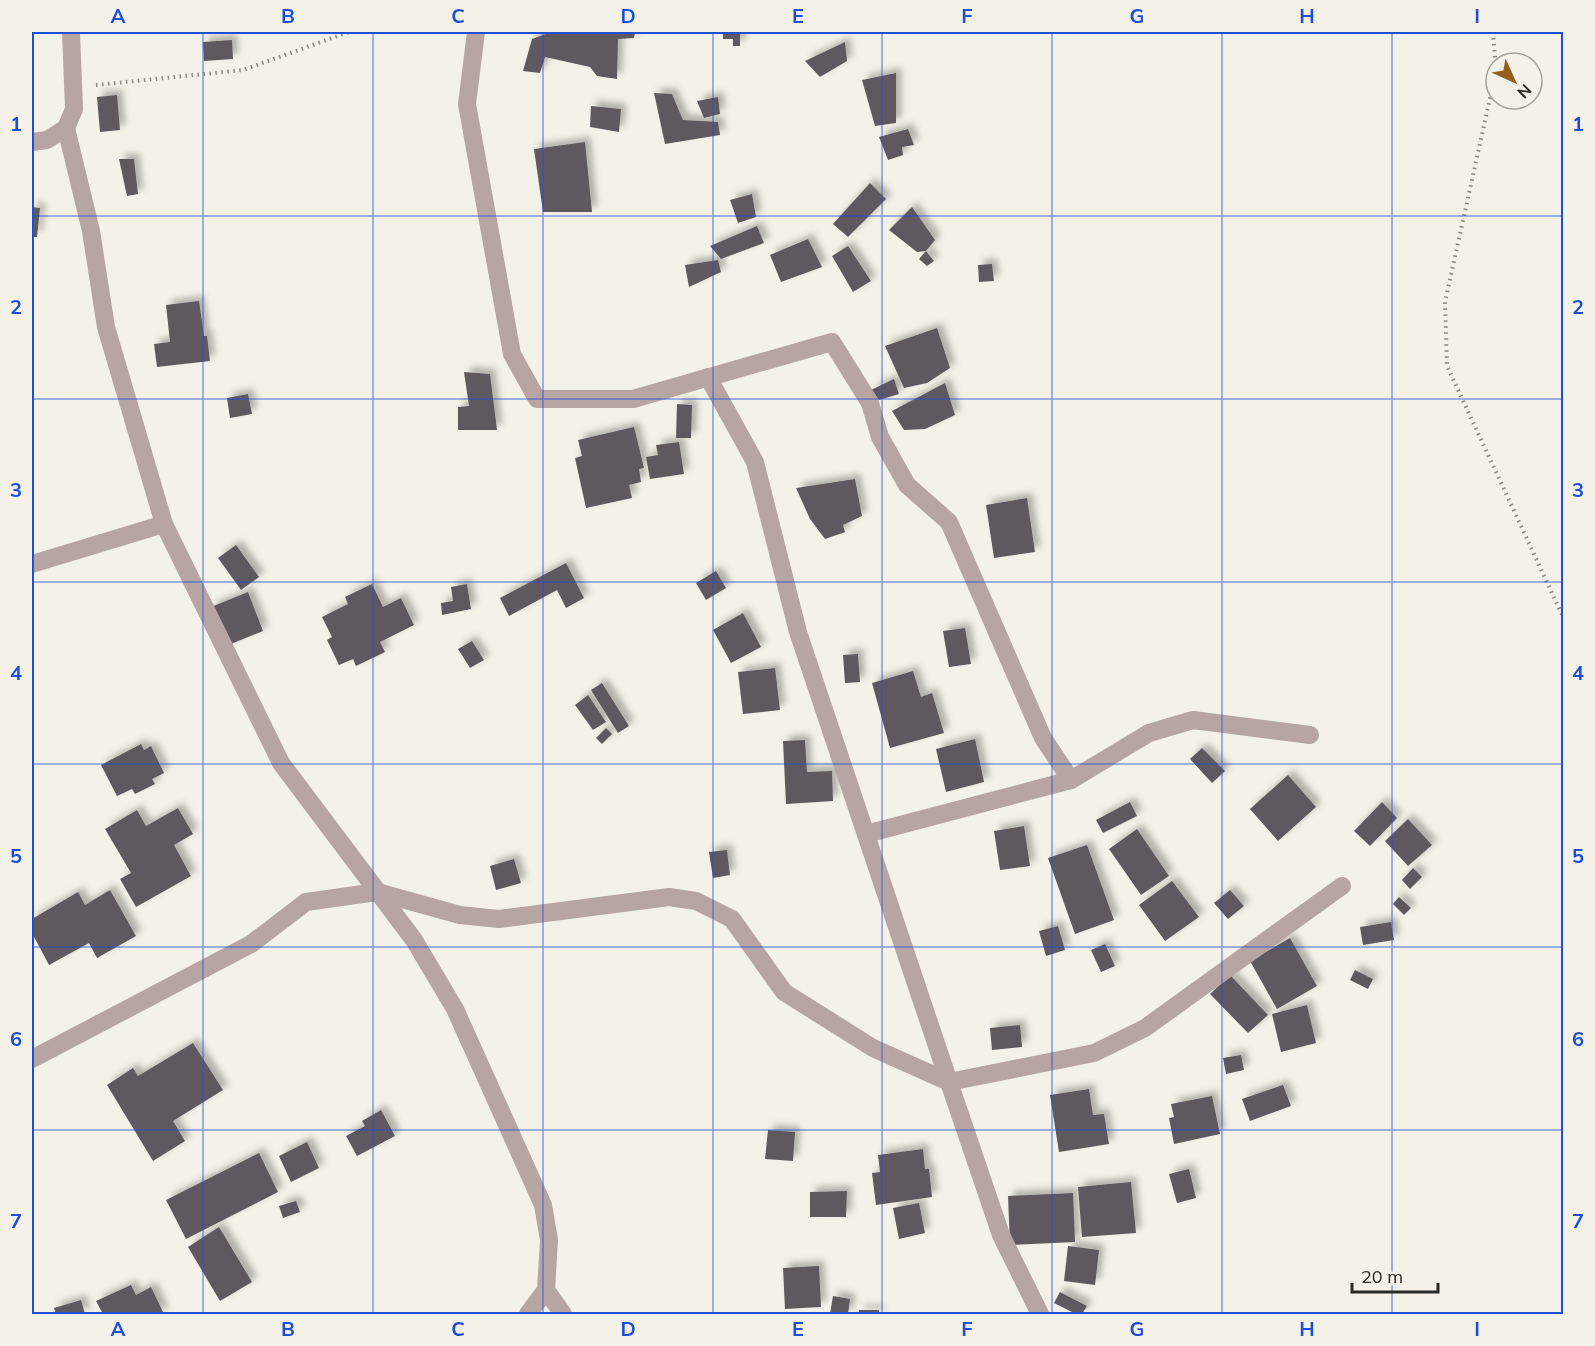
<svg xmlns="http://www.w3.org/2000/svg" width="1595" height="1346" viewBox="0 0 1595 1346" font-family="Mulish,sans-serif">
<defs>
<filter id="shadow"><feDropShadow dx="5.5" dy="-5.5" stdDeviation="3" flood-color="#0004"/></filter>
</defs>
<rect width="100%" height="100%" fill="#f4f2e8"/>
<g fill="#60595f" filter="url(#shadow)">
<path d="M551,32h84l-1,6 -16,1 -1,40 -20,-3 -7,-9 -45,-10 -5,16 -17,-2 9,-32z"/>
<path d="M723,32h17v14h-7v-7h-10z"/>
<path d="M232,40l1,19 -29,2 -1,-19z"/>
<path d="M845,42l2,19 -27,16 -15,-16z"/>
<path d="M896,73v50l-21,3 -13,-46z"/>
<path d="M654,93l18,1 11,26 35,2 2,13 -55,9z"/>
<path d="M117,95l3,35 -20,2 -3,-35z"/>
<path d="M718,97l2,17 -16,4 -7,-17z"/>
<path d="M591,106l30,3 -2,23 -29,-5z"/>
<path d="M908,129l6,16 -12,2 1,8 -15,5 -9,-23z"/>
<path d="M585,142l7,70h-49l-9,-63z"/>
<path d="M119,159h15l4,35 -11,2z"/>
<path d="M870,183l16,16 -38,38 -15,-13z"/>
<path d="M752,194l4,23 -18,6 -8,-23z"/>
<path d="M32,207l8,1 -3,29h-5z"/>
<path d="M912,207l23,33 -9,11 -9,1 -28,-22z"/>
<path d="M757,226l7,17 -43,16 -11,-13z"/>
<path d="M808,239l14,28 -41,15 -11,-27z"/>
<path d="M848,246l23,35 -18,11 -21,-36z"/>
<path d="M926,251l8,10 -7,5 -8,-7z"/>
<path d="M718,260l3,12 -32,15 -4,-22z"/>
<path d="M992,264l2,17 -15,1 -1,-17z"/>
<path d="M199,301l5,35h3l3,25 -53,6 -3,-23 16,-2 -4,-37z"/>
<path d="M937,328l13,40 -23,15 -23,5 -19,-42z"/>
<path d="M464,372l26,2 7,56h-39v-23l11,-1z"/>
<path d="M894,379l5,15 -20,6 -8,-10z"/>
<path d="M945,383l10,32 -30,14 -21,1 -12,-19z"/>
<path d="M248,394l4,20 -22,4 -3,-20z"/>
<path d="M677,404l15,1 -1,33h-15z"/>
<path d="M634,427l10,41 -5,1 2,13 -12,3 3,13 -46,10 -11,-50 7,-2 -4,-16z"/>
<path d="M679,442l5,32 -34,5 -4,-22 12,-2 -2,-10z"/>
<path d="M855,479l7,37 -19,9 2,7 -20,7 -15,-20 -14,-31z"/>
<path d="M1027,498l8,54 -41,6 -8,-53z"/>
<path d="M236,545l23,32 -18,13 -23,-32z"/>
<path d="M566,563l18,35 -18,10 -9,-18 -48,26 -9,-18z"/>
<path d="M716,571l10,17 -20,12 -10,-17z"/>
<path d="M372,584l11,23 18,-9 13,27 -34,17 5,10 -29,14 -3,-7 -14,6 -12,-25 5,-3 -10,-20 26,-13 -3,-7z"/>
<path d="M467,584l4,25 -29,6 -1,-12 12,-2 -2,-14z"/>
<path d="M248,592l15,39 -37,15 -15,-39z"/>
<path d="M743,613l18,34 -30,16 -18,-33z"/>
<path d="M965,628l6,36 -22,3 -6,-36z"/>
<path d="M472,641l12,19 -14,8 -12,-19z"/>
<path d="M858,654l2,28 -15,1 -2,-28z"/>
<path d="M775,668l5,42 -37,4 -5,-42z"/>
<path d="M913,671l8,26 11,-4 12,40 -54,15 -18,-65z"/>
<path d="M602,683l27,43 -11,7 -27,-43z"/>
<path d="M588,695l18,27 -13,8 -18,-25z"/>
<path d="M606,728l6,6 -10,10 -6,-6z"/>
<path d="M975,739l9,43 -38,10 -10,-43z"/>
<path d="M805,740l2,32 25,-1 1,30 -47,3 -3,-63z"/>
<path d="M141,744l3,6 7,-4 13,27 -12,6 3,5 -20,10 -3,-5 -15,7 -16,-31z"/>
<path d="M1202,748l23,23 -13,12 -22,-24z"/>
<path d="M1288,775l28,32 -38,34 -28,-32z"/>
<path d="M1130,802l7,14 -34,17 -7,-13z"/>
<path d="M1382,802l15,16 -27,28 -16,-15z"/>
<path d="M178,808l15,26 -19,11 17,31 -55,31 -16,-28 11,-6 -26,-44 32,-19 9,16z"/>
<path d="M1408,819l24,26 -24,21 -23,-25z"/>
<path d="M1024,826l6,40 -30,4 -6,-39z"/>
<path d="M1137,829l32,47 -28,19 -32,-46z"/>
<path d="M1087,845l27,75 -39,14 -27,-76z"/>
<path d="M727,850l3,25 -17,3 -4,-26z"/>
<path d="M514,859l7,24 -25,7 -6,-24z"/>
<path d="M1413,868l9,9 -12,12 -8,-9z"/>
<path d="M1172,881l27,36 -34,24 -26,-36z"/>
<path d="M110,890l26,46 -39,22 -8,-15 -40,22 -17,-32v-14l46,-27 7,13z"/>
<path d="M1230,890l14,16 -16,13 -14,-16z"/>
<path d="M1399,897l12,11 -7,7 -11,-11z"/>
<path d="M1391,922l3,18 -31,5 -3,-18z"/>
<path d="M1058,926l7,24 -19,6 -7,-25z"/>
<path d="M1290,938l27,48 -40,23 -27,-48z"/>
<path d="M1105,944l10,22 -14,6 -10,-22z"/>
<path d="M1355,970l18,9 -5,10 -18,-9z"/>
<path d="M1230,975l38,40 -20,18 -38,-39z"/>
<path d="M1307,1005l9,38 -35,9 -9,-38z"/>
<path d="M1020,1025l2,22 -30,3 -2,-22z"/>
<path d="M193,1043l30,47 -50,31 12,20 -32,20 -46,-76 26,-17 5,8z"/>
<path d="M1241,1055l3,15 -18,4 -3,-16z"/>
<path d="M1283,1085l8,21 -41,15 -8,-22z"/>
<path d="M1089,1089l4,26 11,-1 5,30 -50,8 -9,-57z"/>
<path d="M1212,1096l8,38 -46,10 -5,-26 5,-1 -3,-13z"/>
<path d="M381,1110l14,26 -38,20 -11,-20 19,-10 -3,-5z"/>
<path d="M768,1130l27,2 -2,29 -28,-2z"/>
<path d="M307,1142l12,26 -28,14 -12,-26z"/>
<path d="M923,1149l2,20h4l3,28 -56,8 -4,-32 8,-1 -2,-17z"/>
<path d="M259,1153l19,39 -92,47 -20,-39z"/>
<path d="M1189,1169l7,29 -19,5 -8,-29z"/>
<path d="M1131,1182l5,51 -54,4 -4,-50z"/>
<path d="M847,1191l-1,26h-36v-25z"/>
<path d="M1073,1193l2,49 -65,3 -2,-49z"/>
<path d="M296,1201l4,11 -17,6 -4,-12z"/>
<path d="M919,1203l6,30 -26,6 -6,-31z"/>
<path d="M219,1227l33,55 -32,19 -32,-54z"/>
<path d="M1068,1246l31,4 -4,35 -31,-4z"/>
<path d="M819,1266l2,41 -36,2 -2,-41z"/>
<path d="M131,1285l5,10 15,-8 13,27h-61l-7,-13z"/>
<path d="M1060,1292l27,14 -5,8h-6l-22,-11z"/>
<path d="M833,1296l17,3 -2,15h-18z"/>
<path d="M81,1300l4,14h-29l-2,-6z"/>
<rect x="859" y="1310" width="20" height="4"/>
</g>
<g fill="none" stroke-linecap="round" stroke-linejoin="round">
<g stroke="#878680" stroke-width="4" stroke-dasharray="1.5 4.5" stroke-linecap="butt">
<path d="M1493,32l3,39 -51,231 2,64 117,253"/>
<path d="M96,85l147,-15 106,-38"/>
</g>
<g stroke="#b7a5a3" stroke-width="18">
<path d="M476,32l-9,72 45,250 25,45h96l199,-57 38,61 10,34 27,48 42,37 94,216 28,42"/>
<path d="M66,128l25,103 15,96 58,197 117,239 133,177 41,69 88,196 6,35 -3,50 -18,24"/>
<path d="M32,142l15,-2 19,-12 8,-19 -3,-77"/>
<path d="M708,377l47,85 43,170 151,450 145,-29 51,-25 197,-142"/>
<path d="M32,564l132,-40"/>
<path d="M866,834l205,-54 78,-47 44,-13 117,15"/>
<path d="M32,1059l219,-115 55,-42 71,-10 83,23 39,4 170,-22 27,4 36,18 52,73 89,56 76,34 52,153 39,79"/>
<path d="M546,1290l17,24"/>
</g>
</g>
<path fill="none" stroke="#1d4ed8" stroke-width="1.5" stroke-opacity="0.55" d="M203,32v1282M373,32v1282M543,32v1282M713,32v1282M882,32v1282M1052,32v1282M1222,32v1282M1392,32v1282M32,216h1532M32,399h1532M32,582h1532M32,764h1532M32,947h1532M32,1130h1532"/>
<rect width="1595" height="1346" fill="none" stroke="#f4f2e8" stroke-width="66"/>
<g transform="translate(1514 81) rotate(135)"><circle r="28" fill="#f4f2e8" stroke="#a3a29a" stroke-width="1.5"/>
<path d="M0-4.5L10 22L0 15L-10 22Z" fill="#975e1b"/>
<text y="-9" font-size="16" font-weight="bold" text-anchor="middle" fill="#292925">N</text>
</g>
<path d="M1352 1283v9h86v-9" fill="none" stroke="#292925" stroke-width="3"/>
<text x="1361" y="1283" font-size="18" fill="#292925" stroke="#f4f2e8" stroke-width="4.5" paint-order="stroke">20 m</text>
<rect x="33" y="33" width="1529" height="1280" fill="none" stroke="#1d4ed8" stroke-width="2"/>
<g font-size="20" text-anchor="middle" font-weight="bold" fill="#1d4ed8">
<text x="118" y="23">A</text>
<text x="288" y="23">B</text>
<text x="458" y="23">C</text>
<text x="628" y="23">D</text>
<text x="798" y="23">E</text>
<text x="967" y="23">F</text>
<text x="1137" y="23">G</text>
<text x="1307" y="23">H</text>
<text x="1477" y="23">I</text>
<text x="16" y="131">1</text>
<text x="1578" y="131">1</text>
<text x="16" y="314">2</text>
<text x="1578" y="314">2</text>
<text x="16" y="497">3</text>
<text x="1578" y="497">3</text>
<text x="16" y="680">4</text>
<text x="1578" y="680">4</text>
<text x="16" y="863">5</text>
<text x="1578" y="863">5</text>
<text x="16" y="1046">6</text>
<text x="1578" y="1046">6</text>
<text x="16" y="1228">7</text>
<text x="1578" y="1228">7</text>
<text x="118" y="1336">A</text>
<text x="288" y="1336">B</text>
<text x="458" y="1336">C</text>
<text x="628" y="1336">D</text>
<text x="798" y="1336">E</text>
<text x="967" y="1336">F</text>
<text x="1137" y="1336">G</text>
<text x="1307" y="1336">H</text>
<text x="1477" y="1336">I</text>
</g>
</svg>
